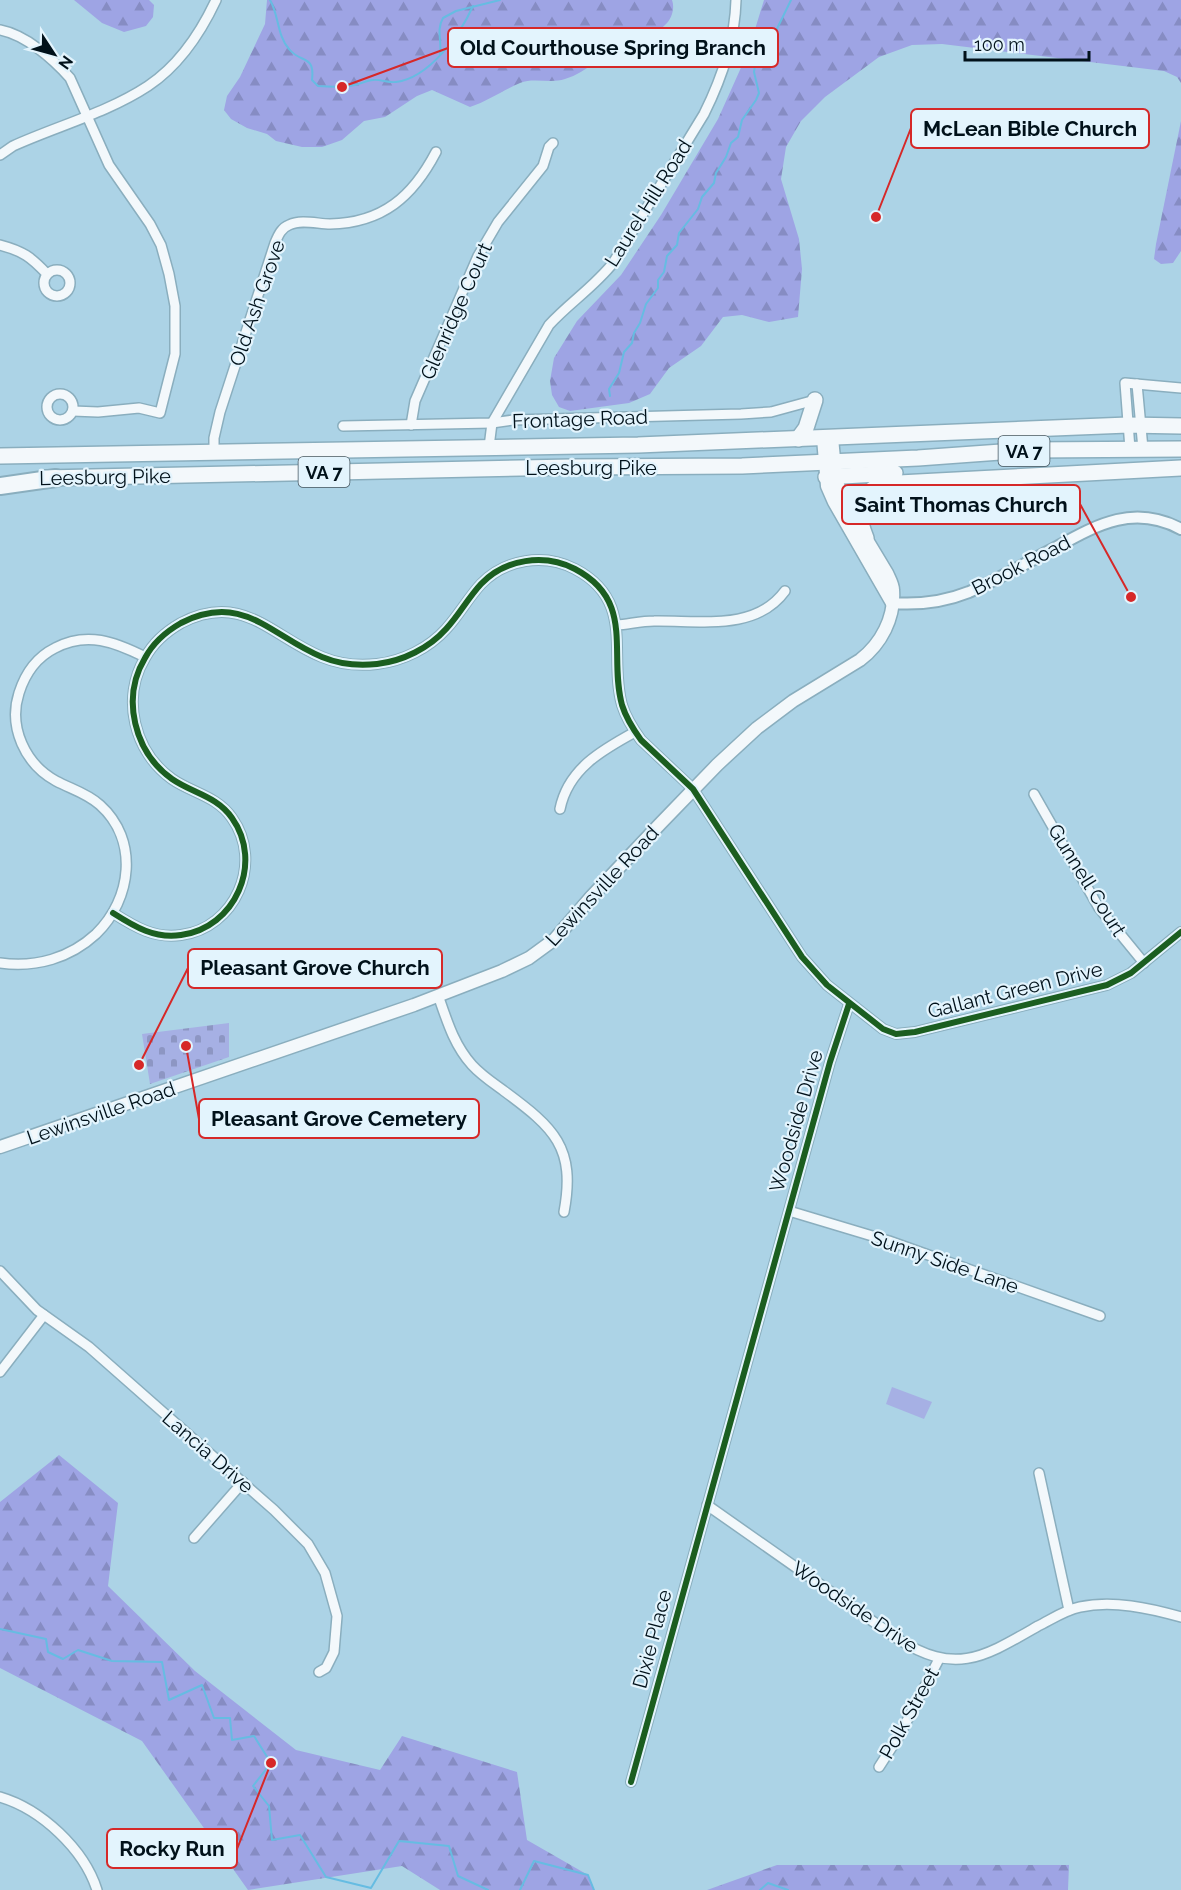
<svg xmlns="http://www.w3.org/2000/svg" width="1181" height="1890" viewBox="0 0 1181 1890" font-family="Raleway,sans-serif">
<defs>
<pattern id="forest-firs" width="22" height="20" patternUnits="userSpaceOnUse" patternTransform="scale(1.5)"><rect width="22" height="20" fill="#9ea4e4"/><path d="M5 1l3.5 6h-7zM16 11l3.5 6h-7z" fill="#868cc3"/></pattern>
<pattern id="cemetery-stones" width="16" height="16" patternUnits="userSpaceOnUse" patternTransform="scale(1.5)"><rect width="16" height="16" fill="#a6b0e4"/><path d="M2 7V4a2 2 0 0 1 4 0v3zM10 15v-3a2 2 0 0 1 4 0v3z" fill="#8d96c3"/></pattern>
</defs>
<rect width="100%" height="100%" fill="#acd3e6"/>
<g fill="url(#forest-firs)">
<path d="M74,0h75l5,5 -1,12 -7,9 -22,6 -22,-9z"/>
<path d="M267,0h405c3,8 0,19 -7,25 -11,11 -30,9 -42,17 -21,12 -35,30 -58,37 -15,5 -31,-2 -45,4 -18,8 -32,18 -50,24l-38,-17 -15,6 -32,21 -21,4 -22,19 -20,7h-20l-26,-6 -9,-7 -20,-6 -16,-9 -7,-9 3,-14 13,-19 25,-53z"/>
<path d="M764,0h417v83l-4,-6 -13,-6 -222,-27 -30,1 -33,12 -54,40 -24,24 -15,26 -5,32 18,60 3,30 -4,48 -29,5 -27,-7 -19,2 -22,29 -32,22 -19,26 -21,9 -59,8 -11,-4 -7,-12 -2,-14 4,-23 23,-37 44,-46 40,-60 57,-96 30,-67z"/>
<path d="M1181,121v130l-8,12 -12,1 -7,-5 2,-15z"/>
<path d="M59,1455l59,48 -10,83 87,85 101,79 84,20 22,-34 115,36 10,68 61,35 6,15h-154l-38,-24 -154,24 -106,-149 -142,-73v-166z"/>
<path d="M777,1865h292l-1,25h-361z"/>
</g>
<path fill="url(#cemetery-stones)" d="M229,1023v34l-79,27 -8,-50z"/>
<path fill="#a6b0e4" d="M892,1387l40,15 -8,17 -38,-15z"/>
<g fill="none" stroke-linecap="round" stroke-linejoin="round">
<g stroke="#66bce2" stroke-width="2">
<path d="M270,0c9,15 7,36 19,49 12,15 26,5 23,31l6,6c12,1 24,2 37,-1 6,-1 12,-5 18,-5 7,-1 15,3 23,2 33,-4 64,-47 77,-76"/>
<path d="M440,54c2,-13 -4,-24 3,-36l13,-7 44,-11"/>
<path d="M610,396l-1,-7 10,-16 5,-21 8,-9 2,-10 6,-10 6,-19 12,-16v-8l6,-8 3,-16 10,-11 2,-12 19,-24 4,-12 12,-14 2,-10 10,-16 5,-14 7,-6 4,-17 14,-20 3,-7 -5,-21 1,-6 15,-18 2,-9 19,-39"/>
<path d="M0,1629l46,10 2,13 15,7 15,-9 34,11 50,1 7,38 33,-15 12,33h16l2,22 22,-4 17,27 -18,23 16,20 3,34 28,-5 26,42 45,11 28,-47 50,5 9,30 30,14"/>
<path d="M520,1890l14,-29 54,14 6,15"/>
<path d="M760,1890l8,-7 20,7"/>
</g>
<defs>
<g id="minor">
<path d="M0,30c26,5 53,29 70,48l39,87 41,59 11,21 8,29 6,32v48l-15,59 -21,-5 -41,4 -25,-1"/>
<path d="M0,155l13,-9c44,-20 94,-33 135,-60 30,-20 53,-54 68,-86"/>
<path d="M0,245c23,6 31,12 47,29"/>
<circle cx="57" cy="283" r="13"/>
<path d="M1137,384l6,65"/>
<circle cx="60" cy="407" r="13"/>
<path d="M411,425l4,-24 63,-145 20,-34 45,-56 6,-19 4,-4"/>
<path d="M343,426l149,-3 21,-3 228,-6 30,-2 44,-12"/>
<path d="M489,447l3,-24 57,-98c20,-22 45,-38 64,-62l91,-149c18,-36 31,-74 32,-114"/>
<path d="M1130,449l-5,-66 56,5"/>
<path d="M214,453v-15l6,-26 55,-169c3,-7 6,-15 14,-18 12,-6 29,-1 41,-1 53,-1 83,-28 106,-72"/>
<path d="M617,625c12,-1 25,-4 37,-4 44,-1 101,11 131,-30"/>
<path d="M1034,794l65,114 45,55"/>
<path d="M560,809c8,-40 42,-59 75,-77"/>
<path d="M113,913c22,14 42,26 68,22 54,-7 83,-72 51,-117 -15,-22 -40,-25 -60,-39 -38,-27 -51,-81 -27,-121 8,-15 22,-27 36,-35 62,-32 91,14 141,34 17,7 37,9 55,7 26,-3 52,-16 69,-35 13,-14 22,-31 35,-45 24,-25 63,-31 94,-15 61,32 33,85 47,136 4,13 11,24 19,35l52,49 109,168 25,28 56,44 13,5 19,-2 192,-47 24,-12 50,-41"/>
<path d="M0,963c36,5 70,-5 96,-29 36,-35 43,-94 4,-129 -13,-12 -29,-16 -44,-24 -31,-17 -48,-54 -37,-88 6,-19 18,-36 36,-45 32,-17 60,-6 90,9"/>
<path d="M438,995c9,26 16,50 34,70 9,10 21,18 32,26 50,37 72,56 60,121"/>
<path d="M789,1211l100,30 211,75"/>
<path d="M0,1271l37,39 52,37 185,163 34,34 17,29 12,43 -3,36 -8,16 -7,4"/>
<path d="M0,1372l44,-57"/>
<path d="M1039,1473l30,137"/>
<path d="M707,1505l191,134c58,37 86,18 140,-13 14,-7 27,-16 42,-19 33,-7 69,1 101,10"/>
<path d="M194,1538l49,-56"/>
<path d="M879,1767l20,-31 40,-77"/>
<path d="M631,1782l199,-720 19,-58"/>
<path d="M0,1797c41,12 84,52 97,93"/>
</g>
<path id="tertiary" d="M892,603c26,2 52,-1 77,-11 28,-12 55,-28 82,-42 44,-24 81,-47 130,-21"/>
<g id="secondary">
<path d="M823,438l4,48 7,16 58,101"/>
<path d="M0,1147l414,-142 88,-34 27,-13 26,-19 37,-43 68,-72 57,-59 40,-37 36,-27 67,-41c21,-16 35,-42 33,-70 0,-6 -4,-12 -6,-17l-44,-73 -7,-21 -4,-41"/>
</g>
<g id="trunk">
<path d="M798,439l8,-11 9,-28"/>
<path d="M0,456l638,-11 490,-20 53,1"/>
<path d="M826,477l69,-4"/>
<path d="M45,478l527,-11 170,-1 176,-8 111,-8 152,-1"/>
<path d="M866,538c-10,-25 -11,-39 14,-54l301,-16"/>
</g>
<path id="motorway" d="M0,486l56,-8"/>
</defs>
<use href="#minor" stroke="#8aaebe" stroke-width="12"/>
<use href="#tertiary" stroke="#8aaebe" stroke-width="14"/>
<use href="#secondary" stroke="#8aaebe" stroke-width="15"/>
<use href="#trunk" stroke="#8aaebe" stroke-width="18"/>
<use href="#motorway" stroke="#8aaebe" stroke-width="20"/>
<use href="#minor" stroke="#f3f8fb" stroke-width="9"/>
<use href="#tertiary" stroke="#f3f8fb" stroke-width="10"/>
<use href="#secondary" stroke="#f3f8fb" stroke-width="12"/>
<use href="#trunk" stroke="#f3f8fb" stroke-width="15"/>
<use href="#motorway" stroke="#f3f8fb" stroke-width="16"/>
<defs>
<g id="cycleway">
<path d="M113,913c22,14 42,26 68,22 54,-7 83,-72 51,-117 -15,-22 -40,-25 -60,-39 -38,-27 -51,-81 -27,-121 8,-15 22,-27 36,-35 62,-32 91,14 141,34 17,7 37,9 55,7 26,-3 52,-16 69,-35 13,-14 22,-31 35,-45 24,-25 63,-31 94,-15 61,32 33,85 47,136 4,13 11,24 19,35l52,49 109,168 25,28 56,44 13,5 19,-2 192,-47 24,-12 50,-41"/>
<path d="M631,1782l199,-720 19,-58"/>
</g>
</defs>
<use href="#cycleway" stroke="#e3f4fd" stroke-width="10"/>
<use href="#cycleway" stroke="#1b5e20" stroke-width="6"/>
</g>
<g text-anchor="middle" dominant-baseline="central" stroke-width="4.5" stroke-linejoin="round" paint-order="stroke">
<g fill="#e3f4fd" stroke="#45555e" stroke-width="1.5">
<rect x="998.5" y="436" width="51" height="30" rx="4.5"/>
<rect x="298.5" y="457" width="51" height="30" rx="4.5"/>
</g>
<g font-size="18" font-weight="bold" fill="#01111a">
<text x="1024" y="451">VA 7</text>
<text x="324" y="472">VA 7</text>
</g>
<g font-size="20" fill="#01111a" stroke="#e3f4fd">
<text transform="translate(648 203) rotate(-58)">Laurel Hill Road</text>
<text transform="translate(257 303) rotate(-71)">Old Ash Grove</text>
<text transform="translate(456 311) rotate(-66)">Glenridge Court</text>
<text transform="translate(580 419) rotate(-2)">Frontage Road</text>
<text x="591" y="468">Leesburg Pike</text>
<text transform="translate(105 477) rotate(-1)">Leesburg Pike</text>
<text transform="translate(1021 565) rotate(-27)">Brook Road</text>
<text transform="translate(1087 880) rotate(58)">Gunnell Court</text>
<text transform="translate(602 886) rotate(-47)">Lewinsville Road</text>
<text transform="translate(1015 990) rotate(-14)">Gallant Green Drive</text>
<text transform="translate(101 1113) rotate(-19)">Lewinsville Road</text>
<text transform="translate(796 1121) rotate(-74)">Woodside Drive</text>
<text transform="translate(945 1262) rotate(19)">Sunny Side Lane</text>
<text transform="translate(208 1452) rotate(41)">Lancia Drive</text>
<text transform="translate(855 1607) rotate(34)">Woodside Drive</text>
<text transform="translate(652 1639) rotate(-75)">Dixie Place</text>
<text transform="translate(909 1713) rotate(-61)">Polk Street</text>
</g>
</g>
<path fill="none" stroke="#d62828" stroke-width="2" d="M342 87L448 48M876 217L911 128M1131 597L1080 504M139 1065L188 968M186 1046L199 1119M271 1763L237 1849"/>
<g fill="#d62828" stroke="#e3f4fd" stroke-width="2">
<circle cx="342" cy="87" r="6"/>
<circle cx="876" cy="217" r="6"/>
<circle cx="1131" cy="597" r="6"/>
<circle cx="139" cy="1065" r="6"/>
<circle cx="186" cy="1046" r="6"/>
<circle cx="271" cy="1763" r="6"/>
</g>
<g fill="#e3f4fd" stroke="#d62828" stroke-width="2">
<rect x="448" y="28" width="330" height="39" rx="6"/>
<rect x="911" y="109" width="238" height="39" rx="6"/>
<rect x="842" y="485" width="238" height="39" rx="6"/>
<rect x="188" y="949" width="254" height="39" rx="6"/>
<rect x="199" y="1099" width="280" height="39" rx="6"/>
<rect x="107" y="1829" width="130" height="39" rx="6"/>
</g>
<g font-size="21" text-anchor="middle" font-weight="bold" fill="#01111a">
<text x="613" y="55">Old Courthouse Spring Branch</text>
<text x="1030" y="136">McLean Bible Church</text>
<text x="961" y="512">Saint Thomas Church</text>
<text x="315" y="975">Pleasant Grove Church</text>
<text x="339" y="1126">Pleasant Grove Cemetery</text>
<text x="172" y="1856">Rocky Run</text>
</g>
<g transform="translate(54 54) rotate(126)" stroke="#e3f4fd" stroke-width="4.5" paint-order="stroke">
<path d="M0-4.5L10 22L0 15L-10 22Z" fill="#01111a"/>
<text y="-9" font-size="16" font-weight="bold" text-anchor="middle" fill="#01111a">N</text>
</g>
<path d="M965 51v9h124v-9" fill="none" stroke="#01111a" stroke-width="3"/>
<text x="974" y="51" font-size="18" fill="#01111a" stroke="#e3f4fd" stroke-width="4.5" paint-order="stroke">100 m</text>
</svg>
